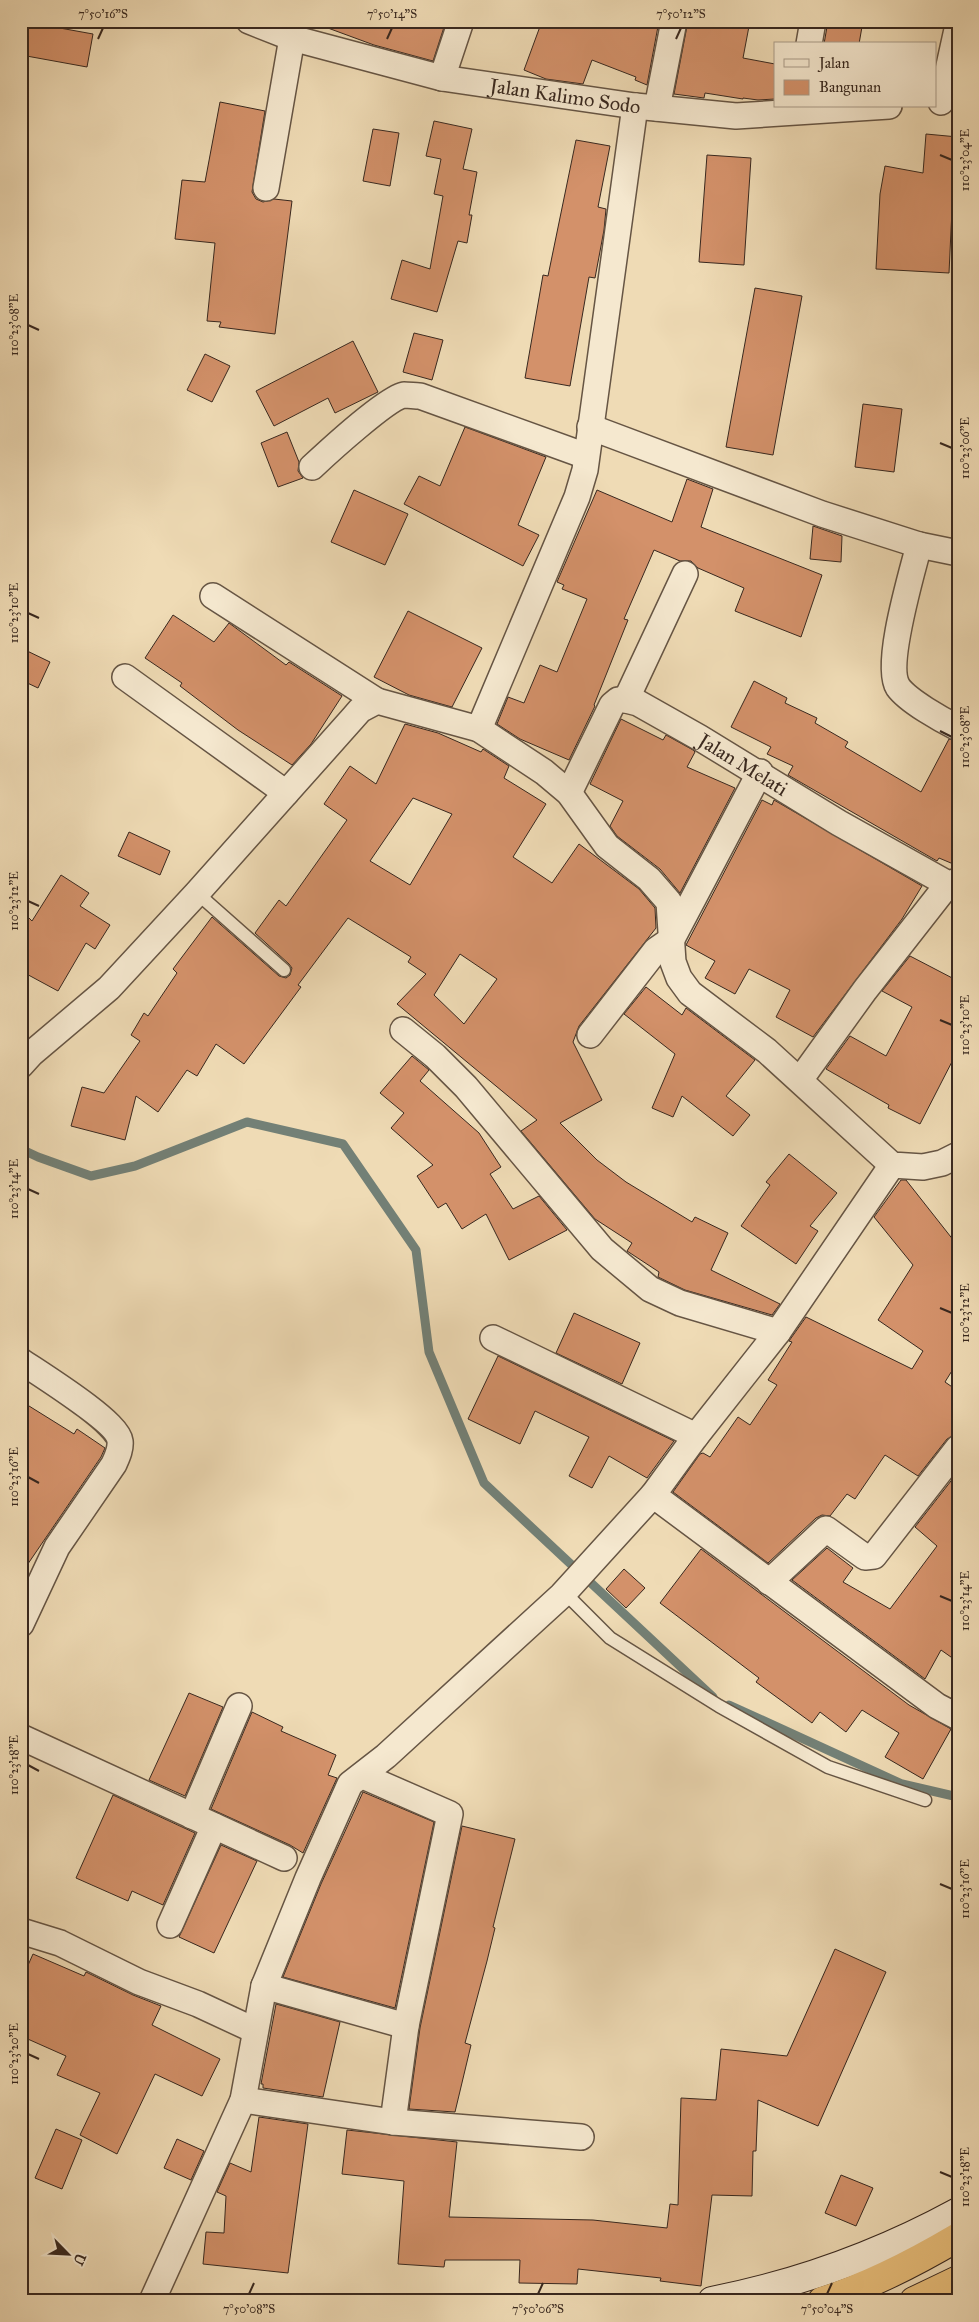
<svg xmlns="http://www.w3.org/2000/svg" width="979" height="2322" viewBox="0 0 979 2322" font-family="'IM FELL Great Primer',serif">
<rect width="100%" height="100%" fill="#efdbb5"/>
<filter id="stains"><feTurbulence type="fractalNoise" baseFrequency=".004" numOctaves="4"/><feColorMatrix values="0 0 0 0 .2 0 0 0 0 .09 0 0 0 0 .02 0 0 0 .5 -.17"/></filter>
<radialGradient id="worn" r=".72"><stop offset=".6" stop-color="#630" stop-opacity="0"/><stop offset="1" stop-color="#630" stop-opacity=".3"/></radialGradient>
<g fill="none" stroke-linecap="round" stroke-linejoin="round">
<g stroke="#738076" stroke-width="9">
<path d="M21,1149l17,8 53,19 44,-10 112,-44 96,22 73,106 13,102 55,131 229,214"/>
<path d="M729,1705l173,79 56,13"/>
</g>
</g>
<g fill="#d3916a" stroke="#38281f" fill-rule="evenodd">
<path d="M21,21l72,13 -6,33 -66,-12z"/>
<path d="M317,21h129l-13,40 -59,-16 -57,-21z"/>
<path d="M542,21h117l-12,64 -12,-5 1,-3 -44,-17 -9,24 -37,-5 -22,-9z"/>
<path d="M688,21h62l-7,37 32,6v35l-17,1 -15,-2v1l-38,-6 -1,5 -30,-4z"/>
<path d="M828,21h35l-4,23h-35z"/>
<path d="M220,102l45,9 -13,81 4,7 7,3 11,-3 18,2 -17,133 -56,-7 2,-5 -14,-1 8,-78 -40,-4 7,-59 23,2z"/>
<path d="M434,121l38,8 -9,40 14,3 -8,43h3l-5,28 -9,-2 -21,71 -46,-13 11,-39 28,9 13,-73 -9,-2 7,-35 -15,-3z"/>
<path d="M373,129l26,4 -9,53 -27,-5z"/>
<path d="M926,134l32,3v52l-5,-1 -4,85 -73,-4 4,-75 5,-28 38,7z"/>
<path d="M576,140l34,6 -12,61 8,2 -2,21 -9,48 -6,-1 -19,109 -45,-8 18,-103 5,1z"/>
<path d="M707,155l44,3 -7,107 -45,-3z"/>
<path d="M755,288l47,8 -29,159 -47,-8z"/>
<path d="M414,333l29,7 -11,40 -29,-8z"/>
<path d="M353,341l25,51 -43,21 -7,-15 -54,28 -18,-35z"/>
<path d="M205,354l25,12 -18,36 -25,-12z"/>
<path d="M863,404l39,5 -8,63 -39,-5z"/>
<path d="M465,427l81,30 -28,68 21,10 -16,31 -119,-62 15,-28 21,10z"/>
<path d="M287,432l12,30 -1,9 5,7 -25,9 -17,-44z"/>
<path d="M687,479l26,10 -12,38 121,48 -21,62 -66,-26 9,-23 -46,-20 -7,-7h-11l-26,-11 -30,69 4,1 -34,85 1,1 -26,54 -49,-21 -23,-15 11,-27 16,6 16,-38 17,7 30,-73 -25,-10 2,-4 -7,-3 40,-92 75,32z"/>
<path d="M354,490l54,24 -23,51 -54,-23z"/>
<path d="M813,526l29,10 -1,26 -31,-3z"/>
<path d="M408,611l74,37 -30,59 -43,-12 -35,-18z"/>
<path d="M173,615l41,27 15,-19 57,42 3,-3 53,34 -31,48 -19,21 -54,-35 -58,-44 2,-3 -37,-25z"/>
<path d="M21,648l29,14 -12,26 -17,-8z"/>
<path d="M754,681l33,17 -2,5 32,15 -2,5 33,19 -3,5 76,45 28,-53 9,3v124l-19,-8 -2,3 -149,-86 5,-9 -26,-12 4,-7 -40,-20z"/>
<path d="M621,719l42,21 3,-5 27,15 2,2 -8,15 48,21 -55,105 -20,-24 -43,-33 -7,-10 13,-25 -33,-17z"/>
<path d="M405,724l33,9 43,19 2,-3 26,17 -5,12 42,26 -33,53 39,26 27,-39 60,45 16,19 1,20 -77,98 -6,16 29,58 -42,23 37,37 29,22 66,40 3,-5 33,16 -17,37 69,34 -8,11 -87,-25 -27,-13 1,-5 -32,-21 5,-8 -37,-24 -74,-88 16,-11 -140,-116 29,-30 -18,-12 3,-5 -63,-39 -50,67 3,2 -57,77 -28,-20 -19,32 -10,-6 -29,42 -22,-16 -11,44 -54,-14 11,-39 22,6 36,-52 -9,-6 13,-22 4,3 29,-43 -4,-4 39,-52 67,59 7,2 4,-3 2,-7 -3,-4 -34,-31 24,-33 7,6 61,-86 -23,-16 26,-38 26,18zM413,798l39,16 -42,71 -40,-24zM460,954l37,25 -33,45 -30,-29z"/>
<path d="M762,800l10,5 2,-5 148,86 -20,33 -89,118 -37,-20 14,-27 -41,-21 -14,25 -30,-16 10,-17 -29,-16z"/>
<path d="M129,832l41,19 -10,24 -42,-19z"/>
<path d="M61,875l28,18 -9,13 30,19 -15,24 -9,-6 -28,48 -37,-20v-61l11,11z"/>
<path d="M910,956l48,25v69l-38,74 -32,-16 1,-3 -63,-36 24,-33 36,20 26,-49 -30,-16z"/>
<path d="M646,987l36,28 4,-7 69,52 -29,36 24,19 -17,21 -51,-40 -9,21 -21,-9 23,-54 -51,-40z"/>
<path d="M412,1056l17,14 -9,11 59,52 22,34 -11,7 23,35 26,-13 28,34 -58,30 -23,-46 -24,15 -16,-26 -8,5 -21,-32 16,-11 -42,-37 13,-15 -24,-20z"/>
<path d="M789,1154l48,39 -27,33 8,5 -22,33 -55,-38 29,-41 -4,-3z"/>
<path d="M901,1180h5l52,66v115l-13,21 13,9v43l-11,5 -29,37 -33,-21 -30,44 -8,-5 -17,22 -8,-1 -6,3 -48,45 -95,-71 27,-38 3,-1 7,4 28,-40 12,8 27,-40 -9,-5 24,-38 -3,-1 17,-24 106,52 11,-18 -45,-31 35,-55 -39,-48z"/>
<path d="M574,1313l66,30 -18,41 -66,-31z"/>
<path d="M498,1356l176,85 -27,37 -38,-22 -17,32 -23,-12 20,-39 -54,-26 -15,33 -52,-25z"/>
<path d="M21,1401l53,33 3,-5 28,19 -4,9 -80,117z"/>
<path d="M958,1472v190l-17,-12 -16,29 -133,-99 35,-32 26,20 -10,14 47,27 47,-63 -22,-19z"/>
<path d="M701,1549l208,156 42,24 -28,50 -38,-22 14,-24 -37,-23 -16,22 -26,-20 -8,11 -56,-41 3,-4 -99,-75z"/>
<path d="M624,1569l21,19 -19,20 -20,-19z"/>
<path d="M189,1693l34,14 -38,89 -36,-16z"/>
<path d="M252,1712l31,15 -2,4 55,24 -8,20 9,3 -34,75 -13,-8 -79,-36z"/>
<path d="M363,1792l71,30 -39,186 -112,-31 38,-93z"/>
<path d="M113,1795l82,38 -32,72 -31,-14 -4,10 -52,-23z"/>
<path d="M462,1826l53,13 -22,88 2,1 -8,33 -22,82 6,2 -16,67 -46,-3 11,-81z"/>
<path d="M221,1845l36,16 -43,92 -35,-16z"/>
<path d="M835,1949l51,23 -68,154 -60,-26 -2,51h-3l-1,45 -40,-1 -11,91 -41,-5 1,-3 -83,-9 -1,15 -58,-1 1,-23h-75l-1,7 -46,-3 6,-83 -62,-7 5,-44 110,12 -8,75 144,3 74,8 3,-24 8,1 3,-107 35,2 5,-51 66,7z"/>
<path d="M33,1954l51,22 2,-4 47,23 28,11 -9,19 68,34 -18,37 -47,-22 -38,80 -37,-19 20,-42 -43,-18 9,-19 -45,-20v-55z"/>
<path d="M276,2004l64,18 -17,75 -60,-9v-4h-2z"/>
<path d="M259,2117l49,7 -20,149 -85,-9 3,-32 18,1 2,-37 -9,-4 13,-29 21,9z"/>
<path d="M56,2129l26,11 -20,49 -27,-11z"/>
<path d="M177,2139l27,12 -13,29 -27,-12z"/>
<path d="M841,2175l32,13 -17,38 -31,-13z"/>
</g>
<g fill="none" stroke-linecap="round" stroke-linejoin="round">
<defs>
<g id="lane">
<path d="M197,893l87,77"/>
<path d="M564,1592l46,46 109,68 109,61 97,33"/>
</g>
<g id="street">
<path id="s1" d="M249,21l43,17 150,40 193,28 101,10 153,-10"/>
<path d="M809,44l4,-23"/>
<path d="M442,78l19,-57"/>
<path d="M941,102l17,-77"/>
<path d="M657,108l17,-87"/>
<path d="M266,188l26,-150"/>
<path d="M590,427l232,87 97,31 39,8"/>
<path d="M312,467c15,-14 75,-69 92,-72 5,0 11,1 16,1l166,60"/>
<path d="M919,545c-7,28 -35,120 -21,142 10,14 44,33 60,41"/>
<path d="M213,596l164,105"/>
<path d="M125,677l161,116"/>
<path d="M626,700l59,-126"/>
<path d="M479,729l98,-232 8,-27 50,-364"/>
<path id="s2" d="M569,793l43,-88 6,-5h8l12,3 62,35 139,85 109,61 10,-3"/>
<path d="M403,1030l32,26 31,31 136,162 48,40 30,14 98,29"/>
<path d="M590,1035l66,-85 16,-11 88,-167"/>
<path d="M21,1065l10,-11 78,-66 88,-95 156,-175 7,-8 17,-9 102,28 65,43 25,21 38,53 42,33 20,23 4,60 6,16 11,15 77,58 125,114 31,2 19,-4 16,-8"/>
<path d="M800,1080l65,-90 83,-106"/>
<path d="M892,1165l-114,167 -82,104 -43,59 284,211 21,11"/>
<path d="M493,1338l203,98"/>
<path d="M21,1361c19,13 97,61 99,80 1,8 -3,16 -6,23l-57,83 -36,77"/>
<path d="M769,1582l57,-53 39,28 9,-1 84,-108"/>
<path d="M21,1737l263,121"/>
<path d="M363,1776l87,38 -44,212 -13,96"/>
<path d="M192,1816l47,-110"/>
<path d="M170,1925l44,-99"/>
<path d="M21,1931l39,12 79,39 59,22 56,26"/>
<path d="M264,1986l142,40"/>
<path d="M243,2100l150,22 188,15"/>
<path d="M152,2301l91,-201 21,-114 44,-108 42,-94 36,-28 176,-161 91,-100"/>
</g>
<path id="secondary" d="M712,2301c86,-17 169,-47 246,-89"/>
<g id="highway">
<path d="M822,2301c48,-15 92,-38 136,-64"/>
<path d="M914,2301l44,-21"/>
</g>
</defs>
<use href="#lane" stroke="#654" stroke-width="15"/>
<use href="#street" stroke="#654" stroke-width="28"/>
<use href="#secondary" stroke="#38281f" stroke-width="30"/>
<use href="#highway" stroke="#38281f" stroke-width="30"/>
<use href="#lane" stroke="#f5e8cf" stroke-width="12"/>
<use href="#street" stroke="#f5e8cf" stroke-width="25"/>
<use href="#secondary" stroke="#f5e8cf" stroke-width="28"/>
<use href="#highway" stroke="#e8be7a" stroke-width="28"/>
</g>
<path fill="none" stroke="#38281f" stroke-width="2" d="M98,39l5,-11M387,39l5,-11M676,39l5,-11M940,155l12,5M28,325l11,5M940,443l12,5M28,613l11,5M940,731l12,6M28,901l11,5M940,1020l12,5M28,1189l11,5M940,1308l12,5M28,1477l11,6M940,1596l12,5M28,1765l11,6M940,1884l12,5M28,2054l11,5M940,2172l12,5M249,2294l5,-11M538,2294l5,-11M827,2294l5,-11"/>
<g text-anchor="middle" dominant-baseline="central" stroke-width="4" stroke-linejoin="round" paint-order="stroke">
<g font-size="20" fill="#38281f" stroke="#f5e8cf">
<text stroke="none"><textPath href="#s1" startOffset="326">Jalan Kalimo Sodo</textPath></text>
<text stroke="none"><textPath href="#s2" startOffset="248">Jalan Melati</textPath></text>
</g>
</g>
<rect width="979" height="2322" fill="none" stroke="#efdbb5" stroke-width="55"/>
<rect x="774" y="42" width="162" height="65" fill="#f5e8cf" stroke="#a99b89"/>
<rect x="784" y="59" width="25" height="8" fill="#f5e8cf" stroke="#a99b89"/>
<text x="819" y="68" font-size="15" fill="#38281f">Jalan</text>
<rect x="784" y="80" width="25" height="15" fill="#d3916a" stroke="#a99b89"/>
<text x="819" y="92" font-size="15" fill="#38281f">Bangunan</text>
<g transform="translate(68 2254) rotate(114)" stroke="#f5e8cf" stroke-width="4" paint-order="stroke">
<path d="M0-4L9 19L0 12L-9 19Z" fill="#38281f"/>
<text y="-8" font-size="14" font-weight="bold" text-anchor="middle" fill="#38281f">U</text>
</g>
<rect x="28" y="28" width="924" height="2266" fill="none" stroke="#38281f" stroke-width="2"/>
<g font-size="12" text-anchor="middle" fill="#38281f">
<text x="103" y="18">7°50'16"S</text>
<text x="392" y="18">7°50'14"S</text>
<text x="681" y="18">7°50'12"S</text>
<text transform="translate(965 160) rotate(-90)" y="4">110°23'04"E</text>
<text transform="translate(14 325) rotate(-90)" y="4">110°23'08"E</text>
<text transform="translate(965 448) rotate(-90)" y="4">110°23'06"E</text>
<text transform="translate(14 613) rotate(-90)" y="4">110°23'10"E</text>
<text transform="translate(965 737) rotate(-90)" y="4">110°23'08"E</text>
<text transform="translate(14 901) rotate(-90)" y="4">110°23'12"E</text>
<text transform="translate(965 1025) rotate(-90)" y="4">110°23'10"E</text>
<text transform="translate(14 1189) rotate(-90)" y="4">110°23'14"E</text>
<text transform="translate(965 1313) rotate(-90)" y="4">110°23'12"E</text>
<text transform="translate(14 1477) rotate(-90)" y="4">110°23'16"E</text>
<text transform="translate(965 1601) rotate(-90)" y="4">110°23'14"E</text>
<text transform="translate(14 1765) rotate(-90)" y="4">110°23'18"E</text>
<text transform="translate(965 1889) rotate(-90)" y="4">110°23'16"E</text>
<text transform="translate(14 2054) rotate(-90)" y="4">110°23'20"E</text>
<text transform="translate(965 2177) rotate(-90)" y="4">110°23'18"E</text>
<text x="249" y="2313">7°50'08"S</text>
<text x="538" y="2313">7°50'06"S</text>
<text x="827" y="2313">7°50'04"S</text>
</g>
<rect width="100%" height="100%" filter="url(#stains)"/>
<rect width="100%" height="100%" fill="url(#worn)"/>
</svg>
